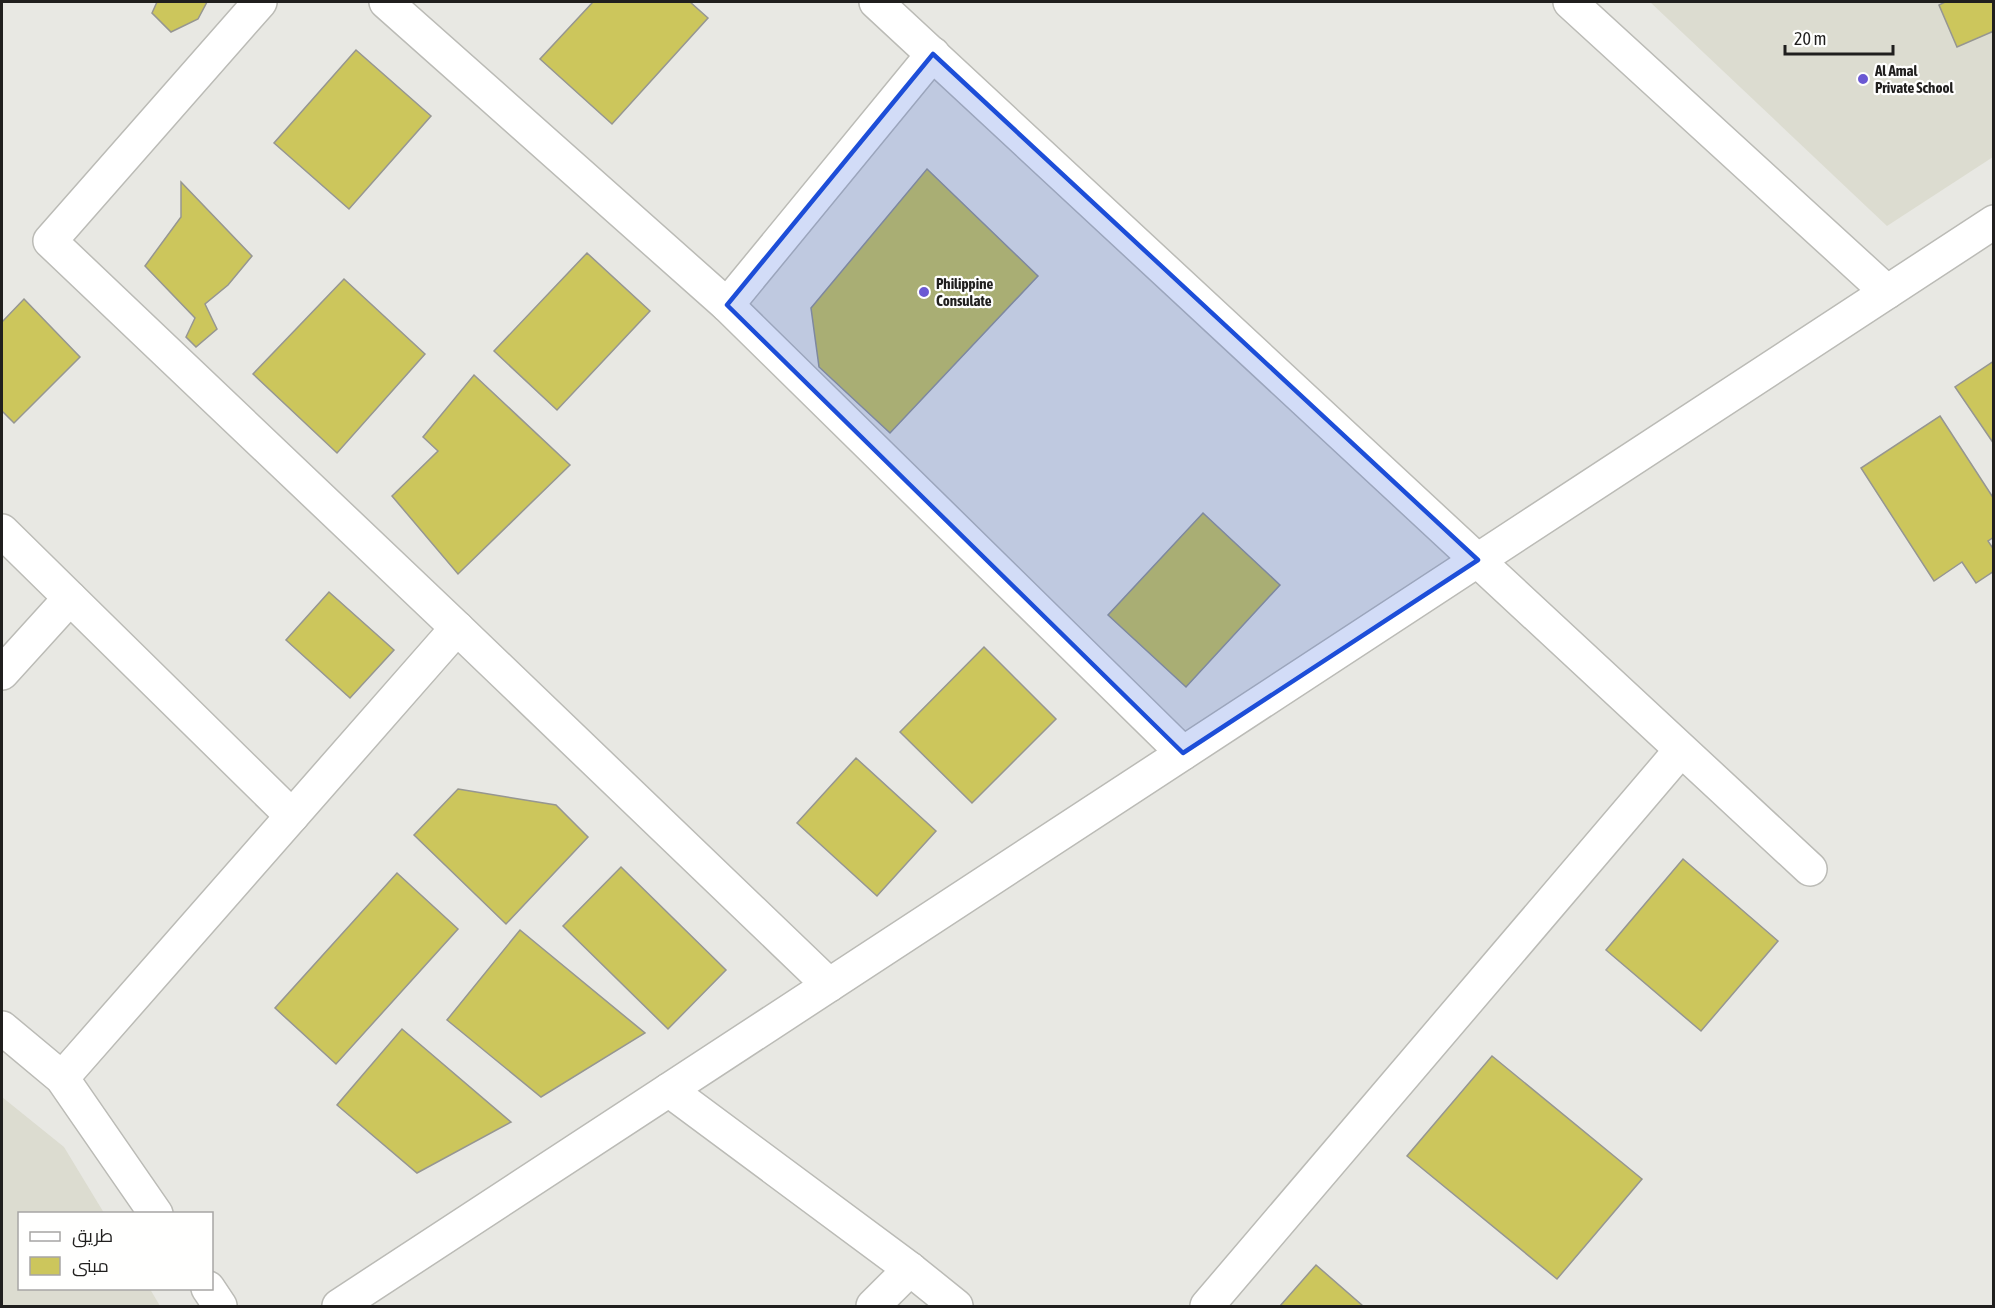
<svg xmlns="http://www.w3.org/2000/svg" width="1995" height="1308" viewBox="0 0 1995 1308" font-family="'Asap Condensed',Cairo,sans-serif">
<rect width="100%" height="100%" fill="#e8e8e3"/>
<g fill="#dcdcd0">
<path d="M1650,2h343v155l-106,69z"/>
<path d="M2,1097l62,50 40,66 -84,1v74l130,1 10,17h-158z"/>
</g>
<g fill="#ccc65c" stroke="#969691" stroke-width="1.5">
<path d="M157,2h50l-9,17 -27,13 -19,-19z"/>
<path d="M593,2h97l18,16 -96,106 -72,-65z"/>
<path d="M1945,2h49v29l-37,16 -18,-42z"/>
<path d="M356,50l75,66 -82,93 -75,-66z"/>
<path d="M927,169l111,107 -148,157 -71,-66 -8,-59z"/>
<path d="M181,182l71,74 -24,29 -23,19 12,25 -21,18 -10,-10 9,-19 -50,-52 36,-49z"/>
<path d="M587,253l63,58 -93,99 -63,-59z"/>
<path d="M344,279l81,75 -88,99 -84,-79z"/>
<path d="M24,299l56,58 -66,66 -12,-12v-89z"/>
<path d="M1994,361v83l-39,-57z"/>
<path d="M474,375l96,90 -112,109 -66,-78 46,-45 -15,-14z"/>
<path d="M1940,416l54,83v38l-6,4 6,9v21l-18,12 -14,-21 -28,19 -73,-113z"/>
<path d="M1203,513l77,72 -94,102 -78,-72z"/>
<path d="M329,592l65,58 -44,48 -64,-58z"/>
<path d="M984,647l72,72 -84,84 -72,-71z"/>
<path d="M856,758l80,73 -59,65 -80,-73z"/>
<path d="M458,789l98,16 32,32 -82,87 -92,-89z"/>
<path d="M1683,859l95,82 -77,90 -95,-81z"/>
<path d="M621,867l105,103 -58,59 -105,-103z"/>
<path d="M397,873l61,56 -122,135 -61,-56z"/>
<path d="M520,930l125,103 -104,64 -94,-77z"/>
<path d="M402,1029l109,93 -94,51 -80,-68z"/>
<path d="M1492,1056l150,123 -85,100 -150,-123z"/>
<path d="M1316,1265l47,41h-83z"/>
</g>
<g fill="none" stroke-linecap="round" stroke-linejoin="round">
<defs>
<g id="street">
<path d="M260,2l-210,239 407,387 372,357"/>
<path d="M386,2l341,303 456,448"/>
<path d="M876,2l934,867"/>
<path d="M1570,2l317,290"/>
<path d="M727,305l206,-251"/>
<path d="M2,531l290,285"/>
<path d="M2,673l68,-75"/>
<path d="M2,1028l60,50 94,136"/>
<path d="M62,1078l395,-450"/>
<path d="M669,1090l241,179 46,37"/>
<path d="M208,1288l12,18"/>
<path d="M339,1306l1655,-1084"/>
<path d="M873,1306l37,-37"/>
<path d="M1207,1306l474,-556"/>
</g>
</defs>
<use href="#street" stroke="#bbbbb6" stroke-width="36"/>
<use href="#street" stroke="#fff" stroke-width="33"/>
</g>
<path fill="#1d4ed8" fill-opacity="0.2" stroke="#1d4ed8" stroke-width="4.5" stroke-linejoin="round" d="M933,54l545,506 -295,193 -456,-448z"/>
<g fill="#6b59d3" stroke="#fffffe" stroke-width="2">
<circle cx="1863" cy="79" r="6"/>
<circle cx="924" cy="292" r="6"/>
</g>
<g text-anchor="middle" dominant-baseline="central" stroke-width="4.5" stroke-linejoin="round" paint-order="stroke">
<g font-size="15" font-weight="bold" fill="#201f1e" stroke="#fffffe" text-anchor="start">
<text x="1875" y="70">Al Amal<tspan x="1875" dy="17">Private School</tspan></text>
<text x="936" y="283">Philippine<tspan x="936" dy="17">Consulate</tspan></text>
</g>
</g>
<rect width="1995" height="1308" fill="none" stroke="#201f1e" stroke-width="6"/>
<rect x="18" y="1212" width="195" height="78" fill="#fffffe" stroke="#a6a5a4" stroke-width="1.5"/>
<rect x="30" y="1232" width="30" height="9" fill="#ffffff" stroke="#a6a5a4" stroke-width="1.5"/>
<text x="72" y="1242" font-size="18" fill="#201f1e">طريق</text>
<rect x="30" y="1257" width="30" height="18" fill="#ccc65c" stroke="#a6a5a4" stroke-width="1.5"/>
<text x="72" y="1272" font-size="18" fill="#201f1e">مبنى</text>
<path d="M1785 45v9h108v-9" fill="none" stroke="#201f1e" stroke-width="3"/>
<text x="1794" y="45" font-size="18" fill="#201f1e" stroke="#fffffe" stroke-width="4.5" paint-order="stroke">20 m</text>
</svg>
